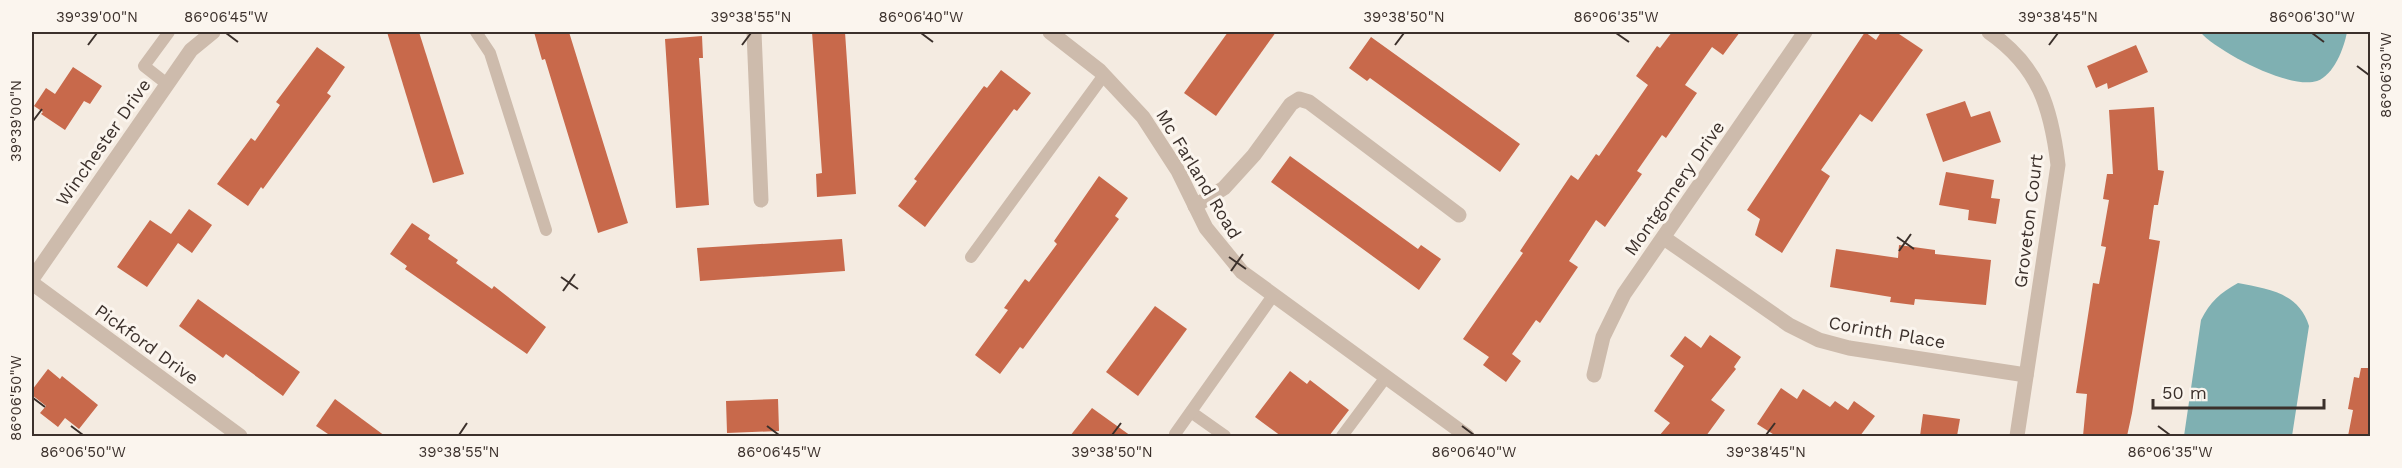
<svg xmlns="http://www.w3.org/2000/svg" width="2402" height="468" viewBox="0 0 2402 468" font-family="'Work Sans',sans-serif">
<rect width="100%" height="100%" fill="#f4ebe1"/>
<g fill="#7fb0b2">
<path d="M2200,32h147c-3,16 -13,43 -30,49 -27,9 -99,-29 -117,-49z"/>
<path d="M2238,283c29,6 61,9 71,43l-17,110h-108l17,-116c9,-18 19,-27 37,-37z"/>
</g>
<g fill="#c8694b">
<path d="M387,32h32l45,142 -31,9z"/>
<path d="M534,32h35l59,191 -30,10 -53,-174 -3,1z"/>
<path d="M812,32h33l11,162 -39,3 -1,-23 6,-1z"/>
<path d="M1228,32h48l-60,84 -32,-23z"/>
<path d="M1672,32h68l-17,23 -11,-8 -27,38 12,8 -31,45 -4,-3 -25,36 5,3 -37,53 -9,-7 -27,41 9,6 -38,56 -4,-3 -24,34 9,7 -15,21 -23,-17 6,-8 -26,-18 60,-86 -3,-2 51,-76 7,5 18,-26 3,2 49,-71 -12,-9 21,-30 3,2z"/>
<path d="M1865,32l11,8 5,-8h15l27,18 -51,72 -12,-8 -39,56 9,6 -48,77 -27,-18 5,-16 -13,-9z"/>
<path d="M702,36l1,22h-4l10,147 -33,3 -11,-169z"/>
<path d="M1371,37l149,107 -20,28 -130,-94 -3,3 -18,-13z"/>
<path d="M2136,45l12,27 -40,17 -1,-6 -11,5 -9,-22z"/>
<path d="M317,47l28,20 -18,26 4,3 -68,93 -2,-2 -13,19 -31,-22 34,-46 4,3 25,-36 -4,-3z"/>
<path d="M73,67l29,19 -12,18 -6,-3 -19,29 -24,-16 2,-2 -9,-6 12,-18 9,6z"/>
<path d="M1001,70l30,23 -14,18 -3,-2 -89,118 -27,-21 19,-25 -3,-2 70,-93 3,2z"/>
<path d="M1965,101l6,16 19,-6 11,31 -58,20 -17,-48z"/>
<path d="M2154,107l4,63 6,1 -6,34h-4l-5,34 11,2 -28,172 -5,23h-44l4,-42 -11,-1 17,-110 6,1 7,-37 -5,-1 8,-46 -6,-1 4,-25h6l-4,-64z"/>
<path d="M1290,156l128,93 3,-4 20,14 -22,31 -148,-108z"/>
<path d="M1946,172l48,8 -3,18 9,1 -4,25 -28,-4 1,-10 -30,-5z"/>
<path d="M1099,176l29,22 -13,18 4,3 -96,130 -3,-2 -20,27 -25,-19 33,-45 -4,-2 21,-29 4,3 28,-38 -3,-3z"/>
<path d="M189,209l23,16 -20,28 -14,-10 -31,44 -30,-20 33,-47 21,14z"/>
<path d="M412,223l18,12 -2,4 30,21 -2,3 36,26 2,-3 52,41 -19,27 -122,-85 2,-3 -17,-12z"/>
<path d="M842,239l3,32 -145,10 -3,-33z"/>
<path d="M1899,245l36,5v4l56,6 -5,45 -71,-6 -1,6 -24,-3 1,-5 -61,-10 6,-38 62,9z"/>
<path d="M198,299l102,73 -17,24 -57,-42 -3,4 -44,-32z"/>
<path d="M1155,306l32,23 -49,67 -32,-24z"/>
<path d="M1710,335l31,22 -7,10 2,2 -25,31 14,10 -19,26h-47l11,-13 -16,-12 30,-45 -14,-10 15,-20 16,12z"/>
<path d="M2361,368h9v68h-22l5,-26 -5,-1 6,-32 5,1z"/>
<path d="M48,369l12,10 2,-3 36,29 -19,24 -14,-11 -7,9 -18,-14 6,-7 -14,-11v-5z"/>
<path d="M1290,371l17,13 3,-4 39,30 -20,26h-48l-26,-19z"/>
<path d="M1781,388l16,11 6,-10 27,18 5,-6 13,9 6,-9 21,15 -15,20h-84l-19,-12z"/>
<path d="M335,399l50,37h-54l-15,-10z"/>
<path d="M778,399l1,32 -52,2 -1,-32z"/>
<path d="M1092,408l39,28h-61z"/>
<path d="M1923,414l37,5 -3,17h-37z"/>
</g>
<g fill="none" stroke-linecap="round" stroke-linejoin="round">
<g stroke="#cdbbac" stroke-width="12">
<path d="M476,32l14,21 56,177"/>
<path d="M167,84l-23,-18 25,-34"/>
<path d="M971,257l133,-182"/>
<path d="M1191,412l34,24"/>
<path d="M1175,434l97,-137"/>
<path d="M1342,436l44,-59"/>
</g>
<g stroke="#cdbbac" stroke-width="15">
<path d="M754,32l7,168"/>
<path d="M1050,32l50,39 43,46 35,54 28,57 36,44 225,164"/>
<path d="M1989,32c50,35 62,75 69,133l-41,271"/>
<path d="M1195,206l29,-18 30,-33 37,-51 8,-5 10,3 150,113"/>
<path d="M1664,238l125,87 30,15 30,8 177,27"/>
<path d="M32,279l159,-229 22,-18"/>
<path d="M32,283l208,153"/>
<path d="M1594,375l9,-38 21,-43 181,-262"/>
</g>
</g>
<path fill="none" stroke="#3b302b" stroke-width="2" d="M226,33l12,9M921,33l12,9M1616,33l13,9M2312,33l12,9M88,45l9,-12M742,45l9,-12M1395,45l9,-12M2049,45l9,-12M2357,66l12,9M33,121l9,-12M1897,237l17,12M1899,251l12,-17M1229,257l17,12M1231,271l12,-17M561,277l17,12M563,291l12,-17M33,398l12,9M71,426l12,9M767,426l12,9M1462,426l12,9M2158,426l12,9M459,435l8,-12M1112,435l9,-12M1766,435l9,-12"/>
<g text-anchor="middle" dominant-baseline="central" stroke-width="6" stroke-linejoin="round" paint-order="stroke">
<g font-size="18" fill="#3b302b" stroke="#fbf5ee">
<text transform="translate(103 142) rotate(-55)">Winchester Drive</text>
<text transform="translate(1199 174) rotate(59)">Mc Farland Road</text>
<text transform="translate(1674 188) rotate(-55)">Montgomery Drive</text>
<text transform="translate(2028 221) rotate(-83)">Groveton Court</text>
<text transform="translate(1887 332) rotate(10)">Corinth Place</text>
<text transform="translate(147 344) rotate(36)">Pickford Drive</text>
</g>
</g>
<rect width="2402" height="468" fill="none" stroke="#fbf5ee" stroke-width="66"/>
<path d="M2153 399v9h171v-9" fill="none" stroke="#3b302b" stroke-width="3"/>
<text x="2162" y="399" font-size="18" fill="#3b302b" stroke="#fbf5ee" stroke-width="4.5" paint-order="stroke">50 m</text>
<rect x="33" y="33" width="2336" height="402" fill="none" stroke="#3b302b" stroke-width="2"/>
<g font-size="15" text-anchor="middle" fill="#3b302b">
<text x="97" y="22">39°39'00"N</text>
<text x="226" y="22">86°06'45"W</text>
<text x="751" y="22">39°38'55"N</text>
<text x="921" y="22">86°06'40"W</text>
<text x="1404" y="22">39°38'50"N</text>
<text x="1616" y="22">86°06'35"W</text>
<text x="2058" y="22">39°38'45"N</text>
<text x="2312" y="22">86°06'30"W</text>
<text transform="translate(2386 75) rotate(-90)" y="5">86°06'30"W</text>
<text transform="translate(16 121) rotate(-90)" y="5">39°39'00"N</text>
<text transform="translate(16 398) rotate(-90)" y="5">86°06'50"W</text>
<text x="83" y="457">86°06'50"W</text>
<text x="459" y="457">39°38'55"N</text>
<text x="779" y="457">86°06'45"W</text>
<text x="1112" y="457">39°38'50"N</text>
<text x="1474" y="457">86°06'40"W</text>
<text x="1766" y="457">39°38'45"N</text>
<text x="2170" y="457">86°06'35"W</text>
</g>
</svg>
